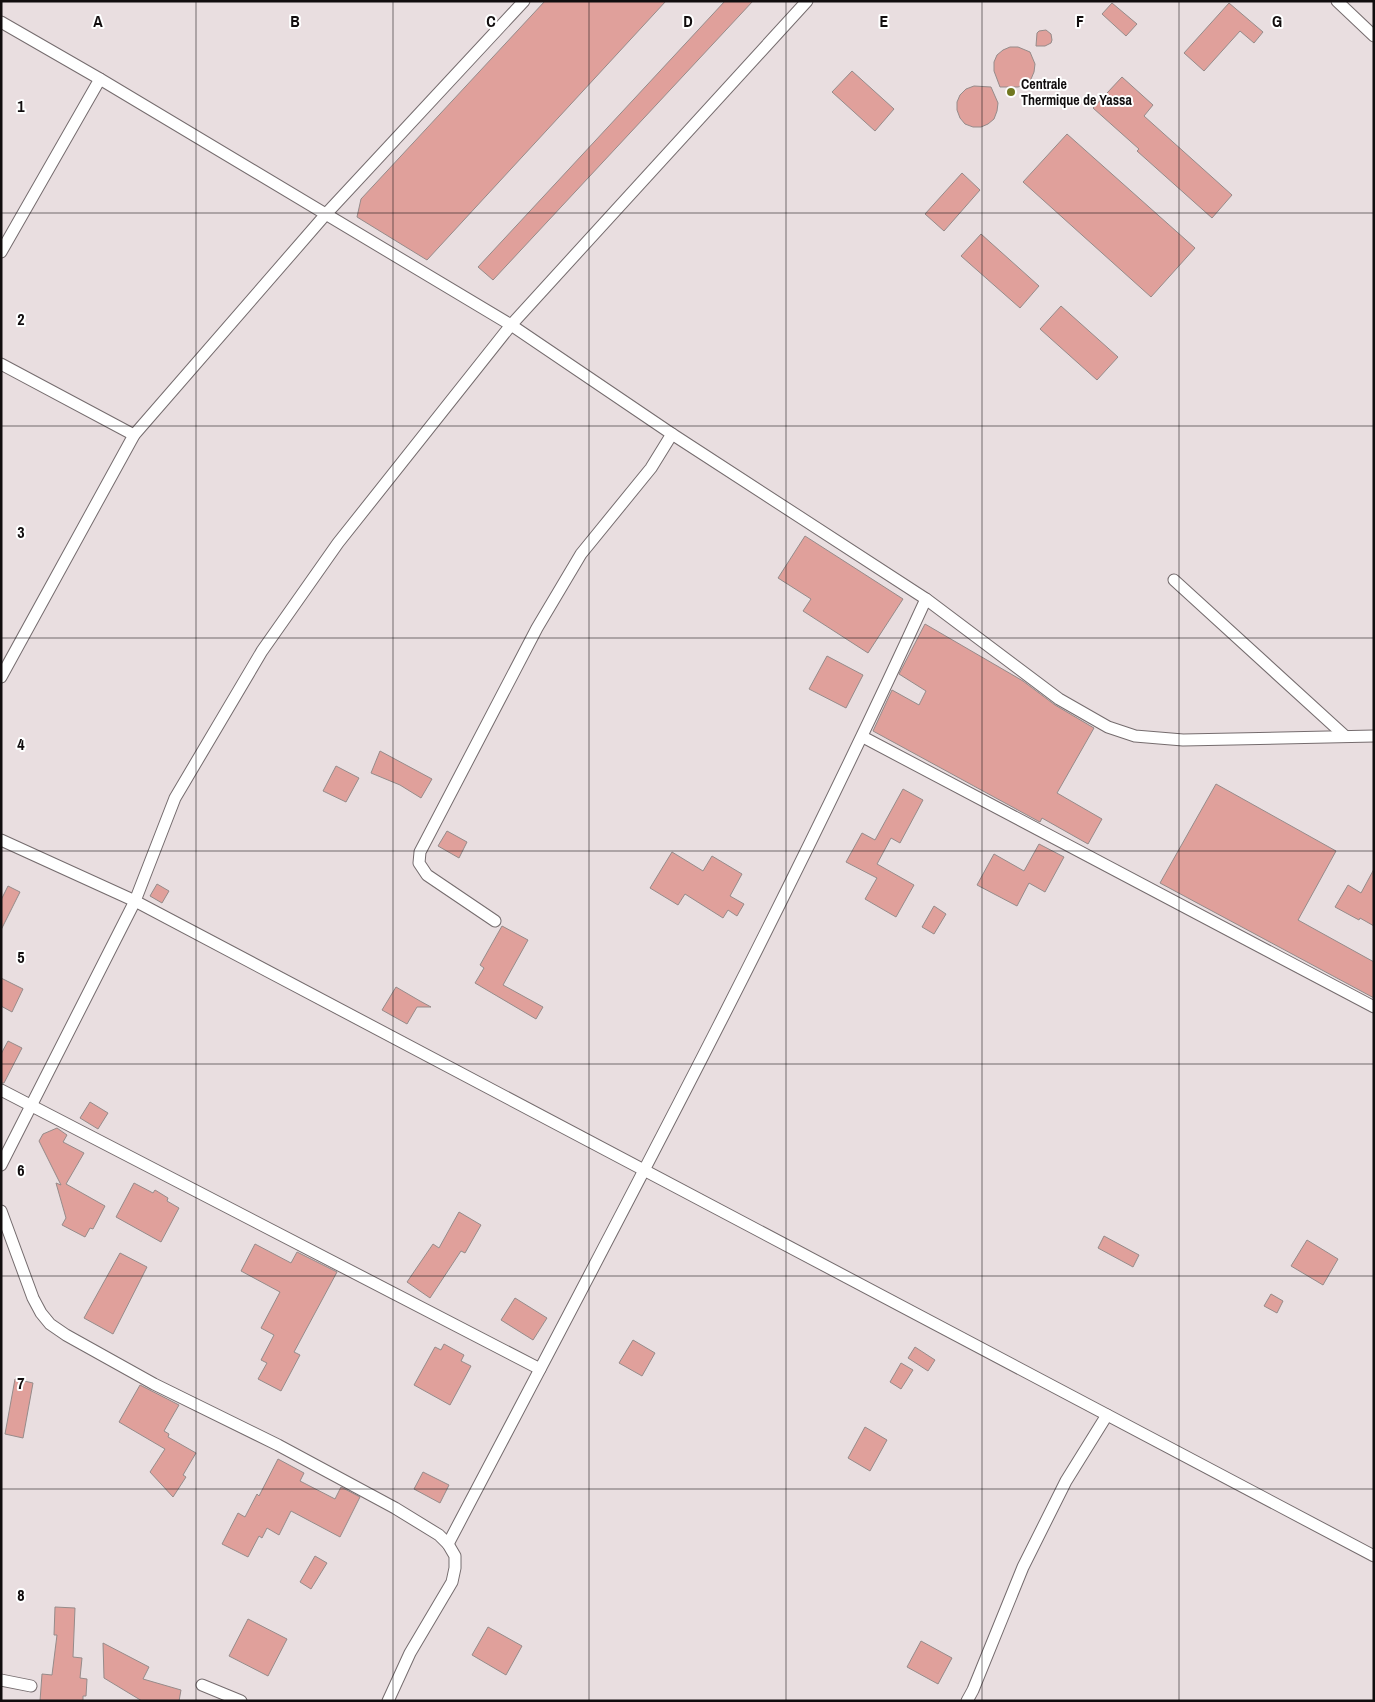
<svg xmlns="http://www.w3.org/2000/svg" width="1375" height="1702" viewBox="0 0 1375 1702" font-family="'Archivo Narrow',sans-serif">
<rect width="100%" height="100%" fill="#e9dee0"/>
<g fill="#e0a09b" stroke="#968b8a">
<path d="M545,1h121l-239,259 -70,-43 4,-18z"/>
<path d="M725,1h28l-260,279 -15,-13z"/>
<path d="M1112,3l25,21 -11,12 -24,-22z"/>
<path d="M1229,3l34,29 -9,11 -14,-12 -36,40 -20,-18z"/>
<path d="M1046,30l5,4 1,6 -1,3 -6,3h-9l1,-13 2,-2z"/>
<path d="M1010,47h8l12,5 5,12 -1,8 -3,7 -6,6 -7,2h-18l-6,-16v-9l3,-7 6,-5z"/>
<path d="M852,71l42,38 -19,22 -43,-39z"/>
<path d="M1122,77l31,28 -9,11 88,79 -20,23 -75,-67 2,-2 -46,-41z"/>
<path d="M974,86l17,1 7,16 -1,8 -3,8 -6,5 -7,3h-8l-8,-3 -5,-6 -3,-8v-8l3,-7 6,-6z"/>
<path d="M1067,134l128,114 -44,49 -128,-115z"/>
<path d="M962,173l18,17 -36,41 -19,-17z"/>
<path d="M981,234l58,52 -19,22 -59,-52z"/>
<path d="M1061,306l57,51 -21,23 -57,-51z"/>
<path d="M805,536l98,63 -35,54 -65,-42 8,-12 -33,-21z"/>
<path d="M925,624l98,57 32,24 39,23 -37,65 45,26 -14,25 -46,-26 -2,4 -2,-1 -165,-90 19,-41 27,15 7,-14 -27,-17z"/>
<path d="M827,656l36,19 -17,33 -37,-19z"/>
<path d="M380,751l52,28 -11,19 -21,-13 -29,-12z"/>
<path d="M336,766l23,12 -13,24 -23,-11z"/>
<path d="M1216,784l120,67 -38,69 76,42v36l-214,-115z"/>
<path d="M903,789l20,11 -23,43 -9,-5 -14,26 37,21 -18,32 -31,-18 12,-21 -31,-16 16,-29 13,7z"/>
<path d="M447,831l20,11 -8,16 -21,-12z"/>
<path d="M1039,844l25,13 -19,35 -16,-9 -12,23 -40,-21 17,-31 30,17z"/>
<path d="M672,852l31,19 9,-15 30,18 -12,22 14,8 -7,12 -9,-6 -5,8 -38,-24 -7,11 -28,-17z"/>
<path d="M1374,869v57l-14,-8 -1,2 -24,-13 13,-22 13,8z"/>
<path d="M157,884l12,7 -7,12 -12,-7z"/>
<path d="M8,886l12,6 -19,38v-30z"/>
<path d="M934,906l12,8 -12,20 -12,-7z"/>
<path d="M502,926l26,14 -25,45 40,22 -7,12 -61,-36 9,-15 -4,-3z"/>
<path d="M1,978l22,11 -11,23 -11,-6z"/>
<path d="M396,987l24,14 11,6h-14l-10,17 -25,-14z"/>
<path d="M8,1041l14,7 -18,35h-3v-29z"/>
<path d="M90,1102l18,11 -10,16 -18,-11z"/>
<path d="M57,1128l10,7 -4,7 21,11 -18,31 39,22 -12,23 -3,-1 -5,9 -23,-12 4,-7 -10,-35 5,2 -22,-44 4,-7z"/>
<path d="M134,1183l19,10 2,-3 13,8 -1,3 12,7 -18,34 -45,-25z"/>
<path d="M459,1212l22,13 -16,28 -4,-2 -31,47 -23,-16 26,-38 6,4z"/>
<path d="M1104,1236l35,19 -6,12 -35,-19z"/>
<path d="M1307,1240l31,19 -15,26 -32,-19z"/>
<path d="M255,1244l36,19 6,-11 40,20 -43,80 6,3 -19,36 -23,-12 9,-16 -6,-3 13,-25 -13,-7 19,-36 -39,-21z"/>
<path d="M120,1253l27,14 -34,67 -29,-16z"/>
<path d="M1271,1294l12,7 -6,12 -13,-7z"/>
<path d="M515,1298l32,20 -14,22 -32,-20z"/>
<path d="M633,1340l22,13 -13,23 -23,-13z"/>
<path d="M444,1344l20,11 -3,6 10,5 -21,39 -36,-20 21,-38 6,3z"/>
<path d="M915,1347l20,13 -7,11 -20,-13z"/>
<path d="M901,1363l12,7 -12,19 -11,-7z"/>
<path d="M15,1379l18,4 -10,55 -18,-4z"/>
<path d="M140,1385l39,20 -15,26 5,3 -1,3 28,16 -13,22 3,2 -13,20 -23,-25 15,-23 -46,-27z"/>
<path d="M865,1427l22,13 -17,31 -22,-13z"/>
<path d="M278,1459l26,14 -4,8 35,18 6,-12 19,10 -20,40 -49,-26 -12,24 -12,-7 -5,10 -3,-2 -11,21 -26,-13 16,-31 7,4 12,-23 2,2z"/>
<path d="M423,1472l26,13 -9,18 -26,-14z"/>
<path d="M315,1556l12,7 -16,26 -11,-7z"/>
<path d="M55,1607l20,1 -2,49 9,1 -2,20 7,1 -1,17h-3v5h-43l2,-27 10,1 5,-40h-3z"/>
<path d="M248,1619l39,20 -19,37 -39,-20z"/>
<path d="M488,1627l34,19 -16,29 -34,-20z"/>
<path d="M921,1641l31,17 -14,26 -31,-17z"/>
<path d="M103,1643l46,24 -6,12 38,11 -2,11h-37l-38,-23z"/>
</g>
<g fill="none" stroke-linecap="round" stroke-linejoin="round">
<defs>
<g id="minor">
<path d="M1337,1l37,35"/>
<path d="M1,22l99,57 411,246 161,109 254,165 133,100 49,28 27,9 48,4 191,-4"/>
<path d="M1,252l99,-173"/>
<path d="M1,364l133,71"/>
<path d="M1174,580l171,156"/>
<path d="M1,677l133,-242 192,-221 198,-213"/>
<path d="M863,737l511,270"/>
<path d="M1,840l134,61 1239,655"/>
<path d="M495,921l-68,-46 -8,-12 1,-11 117,-224 44,-74 70,-86 21,-34"/>
<path d="M1,1090l539,279"/>
<path d="M1,1165l134,-264 40,-103 87,-147 76,-108 173,-218 296,-324"/>
<path d="M1,1211l32,87 8,15 9,11 16,11 88,49 124,61 117,63 44,27 9,9 7,12v12l-3,14 -42,71 -22,48"/>
<path d="M448,1544c164,-312 331,-624 478,-945"/>
<path d="M1,1680l30,6"/>
<path d="M202,1685l39,16"/>
<path d="M967,1701l6,-11 50,-123 43,-86 41,-66"/>
</g>
</defs>
<use href="#minor" stroke="#756c6e" stroke-width="13"/>
<use href="#minor" stroke="#fff" stroke-width="11"/>
</g>
<path fill="none" stroke="#110d0e" stroke-width="1" stroke-opacity="0.55" d="M196,1v1700M393,1v1700M589,1v1700M786,1v1700M982,1v1700M1179,1v1700M1,213h1373M1,426h1373M1,638h1373M1,851h1373M1,1064h1373M1,1276h1373M1,1489h1373"/>
<circle fill="#717720" stroke="#fff" stroke-width="2" cx="1011" cy="92" r="5"/>
<g text-anchor="middle" dominant-baseline="central" stroke-width="4" stroke-linejoin="round" paint-order="stroke">
<g font-size="14" font-weight="bold" fill="#110d0e" stroke="#fff" text-anchor="start">
<text x="1021" y="84">Centrale<tspan x="1021" dy="16">Thermique de Yassa</tspan></text>
</g>
</g>
<g font-size="16" text-anchor="middle" font-weight="bold" fill="#110d0e" stroke="#fff" stroke-width="4" stroke-linejoin="round" paint-order="stroke">
<text x="98" y="27">A</text>
<text x="295" y="27">B</text>
<text x="491" y="27">C</text>
<text x="688" y="27">D</text>
<text x="884" y="27">E</text>
<text x="1080" y="27">F</text>
<text x="1277" y="27">G</text>
<text x="21" y="112">1</text>
<text x="21" y="325">2</text>
<text x="21" y="538">3</text>
<text x="21" y="750">4</text>
<text x="21" y="963">5</text>
<text x="21" y="1176">6</text>
<text x="21" y="1389">7</text>
<text x="21" y="1601">8</text>
</g>
<rect width="1375" height="1702" fill="none" stroke="#110d0e" stroke-width="5"/>
</svg>
